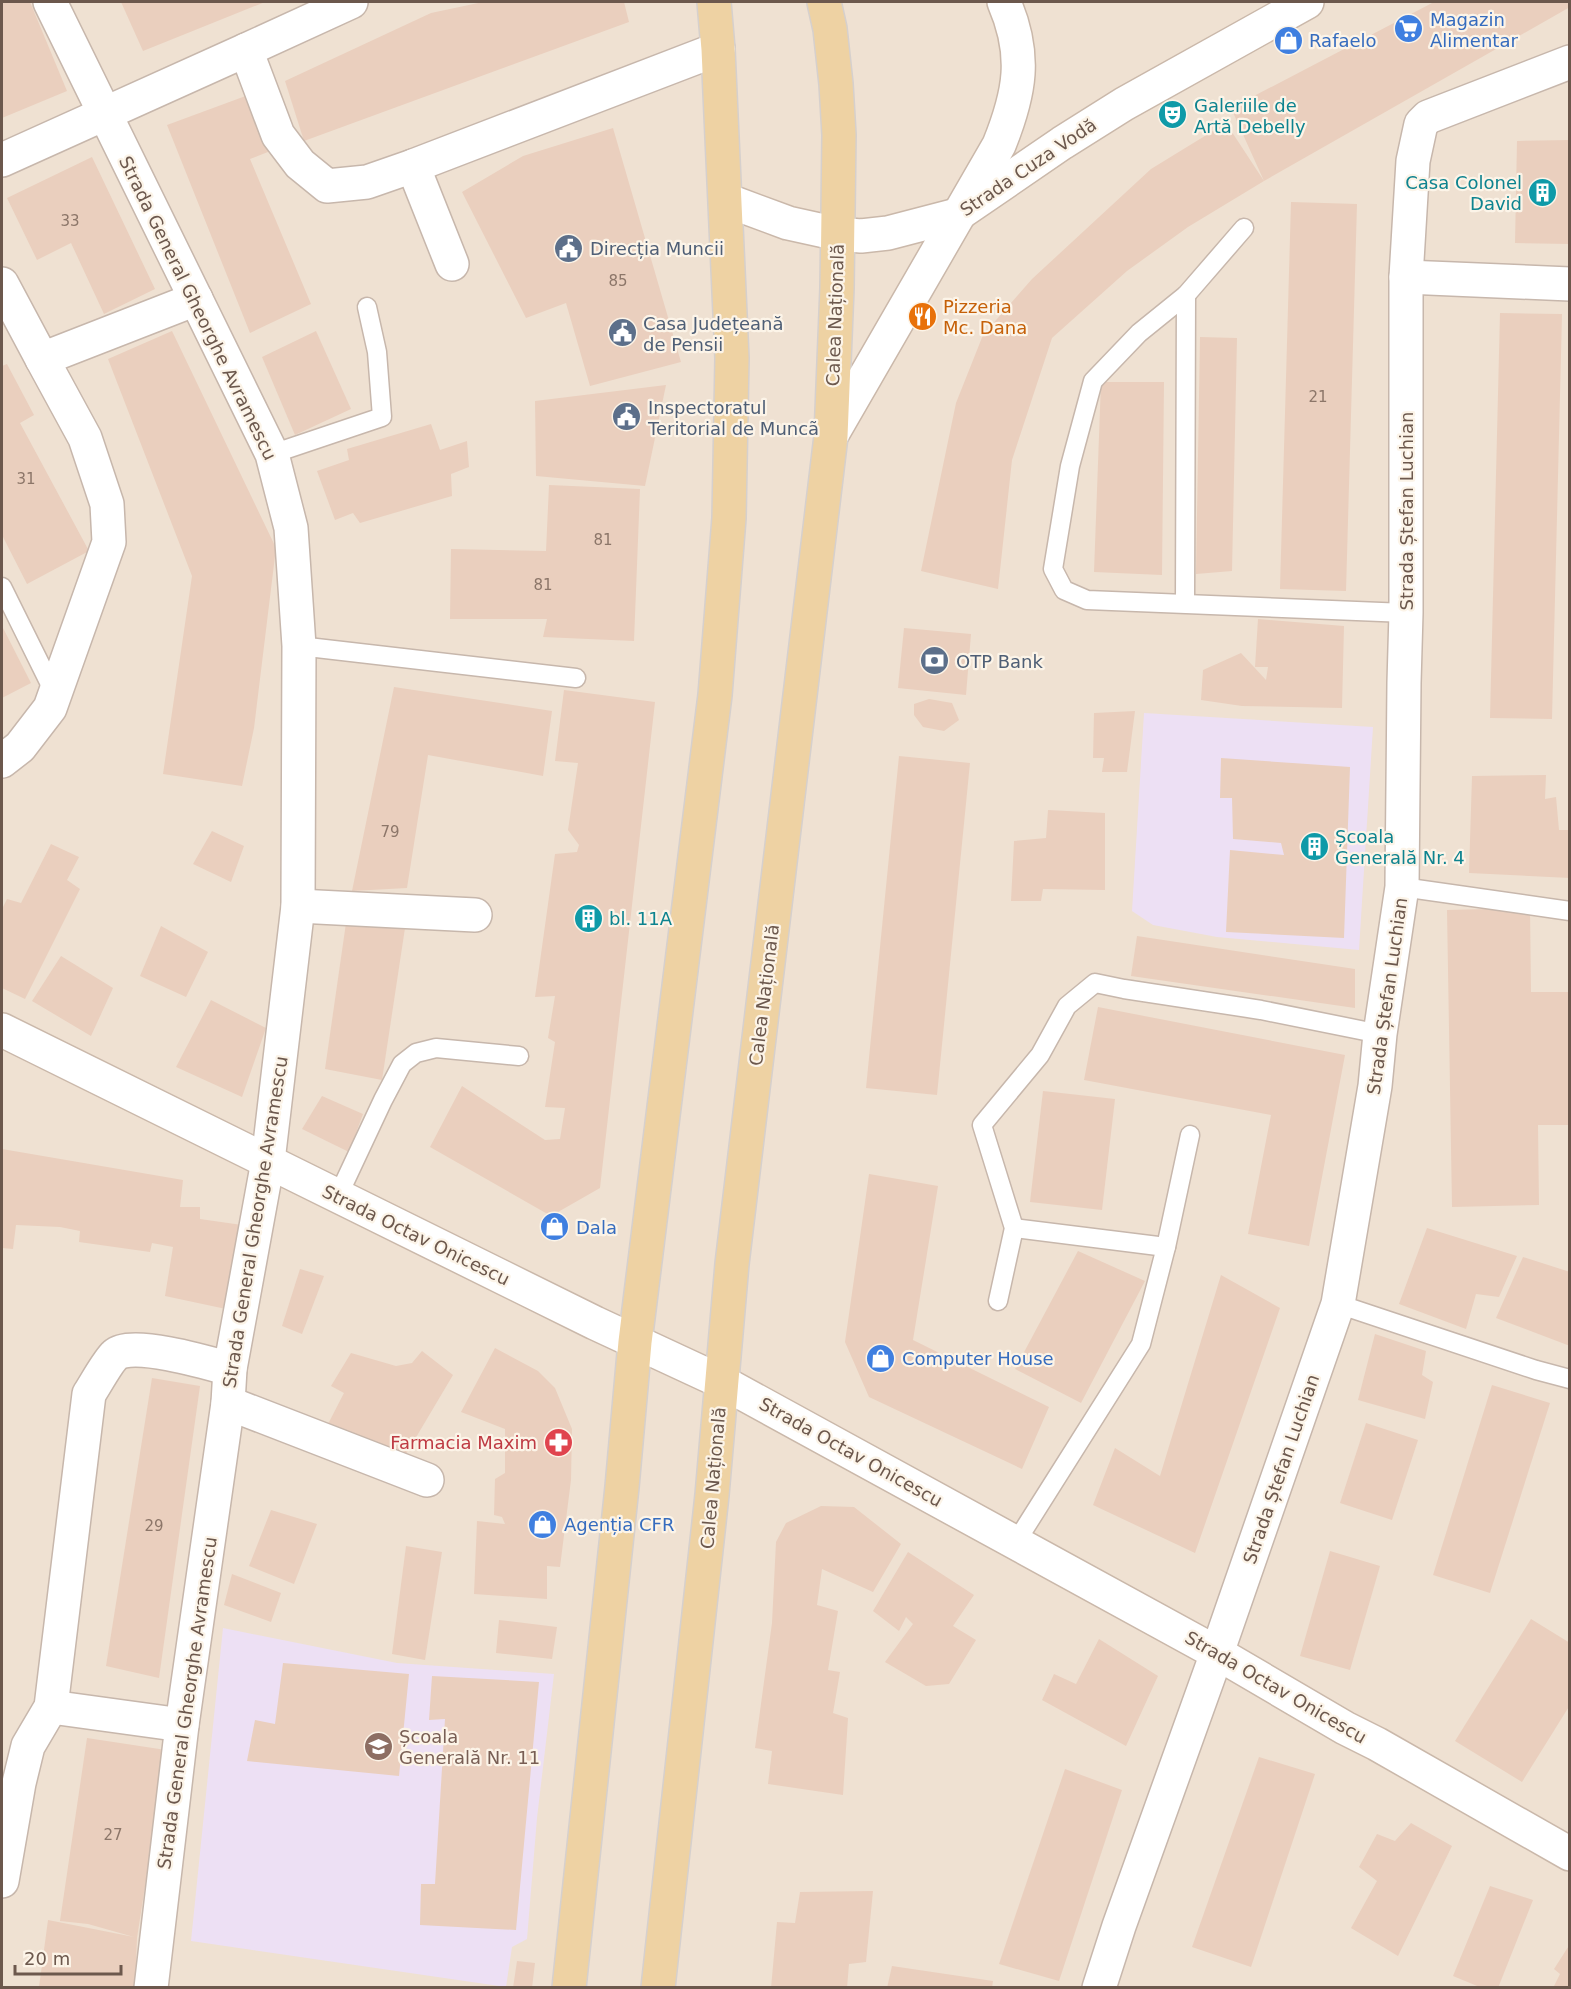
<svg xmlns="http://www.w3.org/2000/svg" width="1571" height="1989" viewBox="0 0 1571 1989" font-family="'DejaVu Sans',sans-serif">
<rect width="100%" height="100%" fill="#f8f0e3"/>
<rect fill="#efe1d2" x="2" y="2" width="1567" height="1985"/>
<g fill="#ede0f4">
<path d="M1144,713l229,14 -14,223 -142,-13 -64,-12 -21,-14z"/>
<path d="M223,1628l174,35 157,11 -17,144 -10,121 -15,8 -6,40 -315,-46z"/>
</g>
<g fill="#eacfbe">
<path d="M2,2h28l37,89 -65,27z"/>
<path d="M121,2h144l-122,49z"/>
<path d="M483,2h141l5,20 -325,119 -19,-60 146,-68z"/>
<path d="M1434,2h136v5l-306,174 -76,46 -61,44 -75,67 -40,122 -14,129 -77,-18 35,-168 27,-68 49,-56 119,-110 75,-46 38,58 -33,-73z"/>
<path d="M251,94l22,56 -23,9 61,145 -61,29 -83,-208z"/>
<path d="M613,128l68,234 -91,24 -24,-83 -40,15 -64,-126 61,-36z"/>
<path d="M1570,140v104l-55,-1 2,-102z"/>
<path d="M92,157l63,132 -51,25 -33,-71 -34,17 -30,-62z"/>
<path d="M1291,202l66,2 -11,387 -66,-2z"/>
<path d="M1500,313l62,1 -10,405 -62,-1z"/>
<path d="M172,331l104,217 -22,180 -12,58 -79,-12 29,-198 -84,-217z"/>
<path d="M316,331l35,78 -56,26 -33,-78z"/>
<path d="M1200,337l37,1 -5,233 -36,3z"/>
<path d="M7,364l27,51 -14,8 69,128 -62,33 -25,-49v-169z"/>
<path d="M1101,382h63l-2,193 -68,-3z"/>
<path d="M666,385l-21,101 -109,-10 -1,-75z"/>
<path d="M431,424l9,26 27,-9 2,26 -18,7 1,22 -92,27 -7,-10 -18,7 -18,-49 32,-11 -2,-11z"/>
<path d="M549,485l91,4 -6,152 -91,-4 4,-18h-97l1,-70 95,2z"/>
<path d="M1258,619l86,7 -2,82 -100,-2 -41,-6 2,-30 38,-17 25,27 2,-13h-13z"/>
<path d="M2,626l29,57 -29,15z"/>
<path d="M904,628l67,6 -5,61 -68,-7z"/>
<path d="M394,687l158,24 -9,65 -115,-21 -21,133 -55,3z"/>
<path d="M564,690l91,12 -55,486 -49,28 -121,-69 32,-61 83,54 15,-1 5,-31 -20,-1 10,-65 -7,-4 7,-42 -20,1 20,-143 22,-2 2,-7 -11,-15 10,-67 -23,-2z"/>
<path d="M929,699l23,4 7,17 -15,11 -21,-4 -9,-12v-11z"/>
<path d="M1135,711l-8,61h-25l2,-14h-11l1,-45z"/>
<path d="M899,756l71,7 -33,332 -71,-7z"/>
<path d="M1221,758l129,9 -6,171 -118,-6 4,-82 54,5 -3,-12 -48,-4 -1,-41h-12z"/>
<path d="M1546,775l-1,24 11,-2 3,33h11v48l-101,-5 3,-97z"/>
<path d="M1048,810l57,3v77l-62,-1 -2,12h-30l3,-60 32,-3z"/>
<path d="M212,831l32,15 -13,36 -38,-18z"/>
<path d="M51,844l28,13 -12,23 13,9 -55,110 -23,-11v-79l5,-10 14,4z"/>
<path d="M1530,908l1,84h39v133h-32l1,80 -87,2 -5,-297z"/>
<path d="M346,923l59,5 -23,152 -57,-11z"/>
<path d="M161,926l47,26 -22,45 -46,-21z"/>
<path d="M1137,936l218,33v39l-224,-32z"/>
<path d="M61,956l52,32 -22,48 -59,-35z"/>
<path d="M211,1000l55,28 -24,69 -66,-30z"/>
<path d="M1098,1007l247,48 -36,191 -61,-12 23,-119 -187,-35z"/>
<path d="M1043,1091l72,8 -13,111 -72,-8z"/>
<path d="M322,1096l41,18 -14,38 -47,-23z"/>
<path d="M2,1149l181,31 -3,27h20v12l42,6 -16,84 -61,-13 8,-49 -21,-4 -2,9 -71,-10 1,-11 -20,-4 -44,-2 -3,24 -11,-1z"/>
<path d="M869,1174l69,12 -25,154 136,67 -27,62 -153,-72 -24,-55z"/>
<path d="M1427,1228l90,28 -18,41 -23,-3 -10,35 -67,-25z"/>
<path d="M1078,1251l67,30 -64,122 -66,-34z"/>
<path d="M1523,1257l47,15v74l-74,-28z"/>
<path d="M300,1269l24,7 -22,58 -20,-8z"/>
<path d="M1221,1275l59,33 -85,245 -102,-48 22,-57 45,28z"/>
<path d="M1375,1334l51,17 -4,24 11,7 -8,37 -67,-19z"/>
<path d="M495,1348l43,23 17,17 17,41 -1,51 -11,87 -13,-1v33l-73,-5 3,-73 28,3 -3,-7 -8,-2 1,-36 10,-6v-44l-44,-17z"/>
<path d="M422,1351l31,24 -54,91 -72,-40 17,-33 -13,-7 20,-33 45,13 16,-3z"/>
<path d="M152,1378l48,8 -41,292 -53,-12z"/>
<path d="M1492,1385l58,18 -60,190 -57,-18z"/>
<path d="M1366,1423l52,17 -26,80 -52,-17z"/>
<path d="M821,1506l33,1 47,37 -28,48 -51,-23 -5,36 21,6 -10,59 12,2 -7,41 15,5 -5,77 -75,-11 4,-33 -17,-3 17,-125 4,-81 10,-19z"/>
<path d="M271,1510l46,14 -23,60 -45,-18z"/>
<path d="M406,1546l36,6 -17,108 -33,-6z"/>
<path d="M1330,1551l50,15 -30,104 -50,-14z"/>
<path d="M908,1552l66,43 -21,31 23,14 -27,44 -23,2 -41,-24 28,-38 -7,-7 -7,14 -26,-20z"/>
<path d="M232,1574l49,19 -10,29 -47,-17z"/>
<path d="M1531,1619l39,24v62l-48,77 -67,-41z"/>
<path d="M499,1620l58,7 -5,32 -56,-6z"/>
<path d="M1099,1639l59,37 -32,70 -84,-46 12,-26 22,10z"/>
<path d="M283,1663l126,11 -10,102 -152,-15 8,-41 20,4z"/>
<path d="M432,1676l107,6 -23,248 -96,-5 1,-41h14l10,-165 -16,1z"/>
<path d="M87,1738l79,12 -29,188 -2,50 -96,-1 9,-67 86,17 -46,-13 -28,-3z"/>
<path d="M1259,1757l56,17 -64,193 -59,-20z"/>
<path d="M1065,1769l57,21 -63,191 -60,-17z"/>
<path d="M1411,1823l41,23 -54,110 -47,-28 26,-47 -18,-14 18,-33 18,7z"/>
<path d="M1490,1886l43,14 -35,88h-16l-29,-12z"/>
<path d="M873,1891l-7,71 -17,2 -2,24h-76l6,-66 18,1 5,-31z"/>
<path d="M1570,1944v44h-17l7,-14 -6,-5z"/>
<path d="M517,1961l18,2 -3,25h-19z"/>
<path d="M892,1966l101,15 -1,7h-105z"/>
</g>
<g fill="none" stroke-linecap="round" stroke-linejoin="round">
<defs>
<g id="lane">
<path d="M1244,228l-58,67 -47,38 -46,48 -23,85 -17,103 11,21 23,10 319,13"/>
<path d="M272,454l110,-37 -5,-65 -10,-45"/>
<path d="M2,587l53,107"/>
<path d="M1185,603l1,-308"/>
<path d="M299,646l277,32"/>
<path d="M1402,887l168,24"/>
<path d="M338,1196l45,-96 19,-36 14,-11 20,-5 83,8"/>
<path d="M1014,1228l152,19"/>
<path d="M998,1301l16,-73 -32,-103 58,-70 27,-49 28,-23 29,6 137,21 119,24"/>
<path d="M1338,1304l198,66 34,9"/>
<path d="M1016,1542l125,-198 25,-97 24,-112"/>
</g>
<g id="street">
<path d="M50,2l222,452 19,74 8,118 -1,260 -30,255 -38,208 -2,34 -46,322 -31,263"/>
<path d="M246,50l32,85 22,29 27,22 40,-4 46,-16 305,-117"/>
<path d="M2,160l244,-110 105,-48"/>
<path d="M413,166l39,98"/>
<path d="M1406,277l164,7"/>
<path d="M2,284l40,75"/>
<path d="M2,761l18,-14 30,-39 59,-166 -2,-38 -22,-66 -43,-79 154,-60"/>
<path d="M298,906l177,9"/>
<path d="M228,1403l199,77"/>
<path d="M51,1707l131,18"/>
<path d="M2,1881l17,-98 9,-37 23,-39 38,-313c6,-9 19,-33 26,-39 16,-15 94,8 115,14"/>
<path d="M1099,1988l20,-62 98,-273 121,-349 2,-12 35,-206 5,-52 22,-147 2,-204 2,-70v-336l7,-116 8,-37 7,-7 142,-55"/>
</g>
<g id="secondary">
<path d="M726,200l62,23 50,11 23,2 27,-3 69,-18 105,-72 62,-39 183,-102"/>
<path d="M831,436l168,-291c21,-52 28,-90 5,-143"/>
<path d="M2,1030l593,293 127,59 495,271 128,75 32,16 193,110"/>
</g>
<g id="primary">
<path d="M569,1988l53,-501 13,-145 80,-647 14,-177 3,-160 -14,-309 -4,-47"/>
<path d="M658,1988l54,-493 20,-231 99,-828 6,-148 2,-153 -3,-51 -6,-55 -6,-27"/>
</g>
</defs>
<use href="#lane" stroke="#c7b7ac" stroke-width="21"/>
<use href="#street" stroke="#c7b7ac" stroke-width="36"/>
<use href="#secondary" stroke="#cab8aa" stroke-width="36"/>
<use href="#primary" stroke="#d6d0cd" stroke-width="36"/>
<use href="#lane" stroke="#fff" stroke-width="18"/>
<use href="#street" stroke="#fff" stroke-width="33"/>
<use href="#secondary" stroke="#fff" stroke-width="33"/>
<use href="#primary" stroke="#eed2a3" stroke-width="33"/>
</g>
<defs>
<symbol id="supermarket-disc" viewBox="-11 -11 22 22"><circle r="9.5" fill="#3f7fe0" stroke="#fcf4e8"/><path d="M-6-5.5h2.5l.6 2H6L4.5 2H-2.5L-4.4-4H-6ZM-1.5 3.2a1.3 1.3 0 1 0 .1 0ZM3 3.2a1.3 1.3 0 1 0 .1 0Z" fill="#fff"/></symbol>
<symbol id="shop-disc" viewBox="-11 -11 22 22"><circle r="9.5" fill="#3f7fe0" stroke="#fcf4e8"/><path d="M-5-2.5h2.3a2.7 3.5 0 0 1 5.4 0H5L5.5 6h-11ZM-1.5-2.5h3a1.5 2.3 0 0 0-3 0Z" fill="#fff"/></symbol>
<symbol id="theatre-disc" viewBox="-11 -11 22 22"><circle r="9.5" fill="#0f9aa8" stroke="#fcf4e8"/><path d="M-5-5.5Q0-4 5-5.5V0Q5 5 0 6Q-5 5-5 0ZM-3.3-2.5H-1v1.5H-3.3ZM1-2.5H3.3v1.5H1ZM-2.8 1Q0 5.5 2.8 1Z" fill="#fff"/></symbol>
<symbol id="building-disc" viewBox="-11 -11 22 22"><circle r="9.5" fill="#0f9aa8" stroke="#fcf4e8"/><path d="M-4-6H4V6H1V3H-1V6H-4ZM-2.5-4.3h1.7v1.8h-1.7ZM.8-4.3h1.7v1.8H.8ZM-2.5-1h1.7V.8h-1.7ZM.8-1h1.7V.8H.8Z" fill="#fff"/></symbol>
<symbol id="civic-disc" viewBox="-11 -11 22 22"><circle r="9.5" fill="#5c6f8a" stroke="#fcf4e8"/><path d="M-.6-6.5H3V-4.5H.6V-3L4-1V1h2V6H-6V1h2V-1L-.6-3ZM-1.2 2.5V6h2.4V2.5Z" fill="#fff"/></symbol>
<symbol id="restaurant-disc" viewBox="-11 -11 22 22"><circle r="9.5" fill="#e8710a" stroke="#fcf4e8"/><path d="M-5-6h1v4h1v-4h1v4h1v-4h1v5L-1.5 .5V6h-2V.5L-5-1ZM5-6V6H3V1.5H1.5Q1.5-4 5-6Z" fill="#fff"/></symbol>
<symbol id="bank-disc" viewBox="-11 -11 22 22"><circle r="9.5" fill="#5c6f8a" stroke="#fcf4e8"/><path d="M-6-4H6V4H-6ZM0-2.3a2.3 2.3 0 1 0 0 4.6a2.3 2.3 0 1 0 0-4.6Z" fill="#fff"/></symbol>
<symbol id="pharmacy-disc" viewBox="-11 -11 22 22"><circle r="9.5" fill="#e0444e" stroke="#fcf4e8"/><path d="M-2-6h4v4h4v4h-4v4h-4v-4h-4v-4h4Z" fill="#fff"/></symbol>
<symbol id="school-disc" viewBox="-11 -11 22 22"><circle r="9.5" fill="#8d6e63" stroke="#fcf4e8"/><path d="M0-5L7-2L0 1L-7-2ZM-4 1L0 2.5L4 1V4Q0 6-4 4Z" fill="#fff"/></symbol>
</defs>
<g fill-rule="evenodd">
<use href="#supermarket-disc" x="1392" y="12" width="33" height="33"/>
<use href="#shop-disc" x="1272" y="24" width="33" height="33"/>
<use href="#theatre-disc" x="1156" y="98" width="33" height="33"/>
<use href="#building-disc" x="1526" y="176" width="33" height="33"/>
<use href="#civic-disc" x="552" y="232" width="33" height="33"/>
<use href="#restaurant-disc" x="906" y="300" width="33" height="33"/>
<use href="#civic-disc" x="606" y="316" width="33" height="33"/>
<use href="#civic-disc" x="610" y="400" width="33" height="33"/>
<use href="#bank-disc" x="918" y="644" width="33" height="33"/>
<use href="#building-disc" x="1298" y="830" width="33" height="33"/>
<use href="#building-disc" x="572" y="902" width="33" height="33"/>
<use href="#shop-disc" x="538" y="1210" width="33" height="33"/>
<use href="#shop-disc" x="864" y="1342" width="33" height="33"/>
<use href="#pharmacy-disc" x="542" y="1426" width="33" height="33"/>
<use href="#shop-disc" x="526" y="1508" width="33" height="33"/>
<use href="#school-disc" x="362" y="1730" width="33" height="33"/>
</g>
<g text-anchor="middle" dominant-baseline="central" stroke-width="4.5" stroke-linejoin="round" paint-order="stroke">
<g font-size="15" fill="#8c7669">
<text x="70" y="221">33</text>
<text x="618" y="281">85</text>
<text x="1318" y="397">21</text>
<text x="26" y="479">31</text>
<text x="603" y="540">81</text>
<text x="543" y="585">81</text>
<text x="390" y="832">79</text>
<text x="154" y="1526">29</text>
<text x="113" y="1835">27</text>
</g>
<g font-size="18" fill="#366cbe" stroke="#fcf4e8" text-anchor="start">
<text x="1430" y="19">Magazin<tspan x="1430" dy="21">Alimentar</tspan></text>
<text x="1309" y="40">Rafaelo</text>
<text x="576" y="1227">Dala</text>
<text x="902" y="1358">Computer House</text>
<text x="564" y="1524">Agenția CFR</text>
</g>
<g font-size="18" fill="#0d838f" stroke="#fcf4e8" text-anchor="start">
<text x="1194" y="105">Galeriile de<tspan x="1194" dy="21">Artă Debelly</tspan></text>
<text x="1522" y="182" text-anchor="end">Casa Colonel<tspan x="1522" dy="21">David</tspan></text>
<text x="1335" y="836">Școala<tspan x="1335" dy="21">Generală Nr. 4</tspan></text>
<text x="609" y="918">bl. 11A</text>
</g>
<g font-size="18" fill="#6c584d" stroke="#fcf4e8">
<text transform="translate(1028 167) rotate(-34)">Strada Cuza Vodă</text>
<text transform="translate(198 308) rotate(64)">Strada General Gheorghe Avramescu</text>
<text transform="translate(835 315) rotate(-88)">Calea Națională</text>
<text transform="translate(1406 511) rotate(-90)">Strada Ștefan Luchian</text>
<text transform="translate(764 995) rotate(-83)">Calea Națională</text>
<text transform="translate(1387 996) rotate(-82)">Strada Ștefan Luchian</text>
<text transform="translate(255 1222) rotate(-81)">Strada General Gheorghe Avramescu</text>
<text transform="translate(416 1235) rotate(26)">Strada Octav Onicescu</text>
<text transform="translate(851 1452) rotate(29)">Strada Octav Onicescu</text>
<text transform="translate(1281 1469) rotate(-71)">Strada Ștefan Luchian</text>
<text transform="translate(713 1478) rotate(-85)">Calea Națională</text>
<text transform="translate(1276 1687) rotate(30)">Strada Octav Onicescu</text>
<text transform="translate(187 1703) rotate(-82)">Strada General Gheorghe Avramescu</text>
</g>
<g font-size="18" fill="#4e5e75" stroke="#fcf4e8" text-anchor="start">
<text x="590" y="248">Direcția Muncii</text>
<text x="643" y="323">Casa Județeană<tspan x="643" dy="21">de Pensii</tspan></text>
<text x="648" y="407">Inspectoratul<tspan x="648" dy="21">Teritorial de Muncã</tspan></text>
<text x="956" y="661">OTP Bank</text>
</g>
<g font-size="18" fill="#c56008" stroke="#fcf4e8" text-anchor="start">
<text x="943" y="306">Pizzeria<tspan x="943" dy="21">Mc. Dana</tspan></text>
</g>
<g font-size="18" fill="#be3a42" stroke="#fcf4e8" text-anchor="end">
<text x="537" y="1442">Farmacia Maxim</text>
</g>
<g font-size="18" fill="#785e54" stroke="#fcf4e8" text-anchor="start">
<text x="399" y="1736">Școala<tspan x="399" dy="21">Generală Nr. 11</tspan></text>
</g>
</g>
<rect width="1571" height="1989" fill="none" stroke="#6c584d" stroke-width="6"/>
<path d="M15 1965v9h106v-9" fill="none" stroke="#6c584d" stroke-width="3"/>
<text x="24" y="1965" font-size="18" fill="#6c584d" stroke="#fcf4e8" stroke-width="4.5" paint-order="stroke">20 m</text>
</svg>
